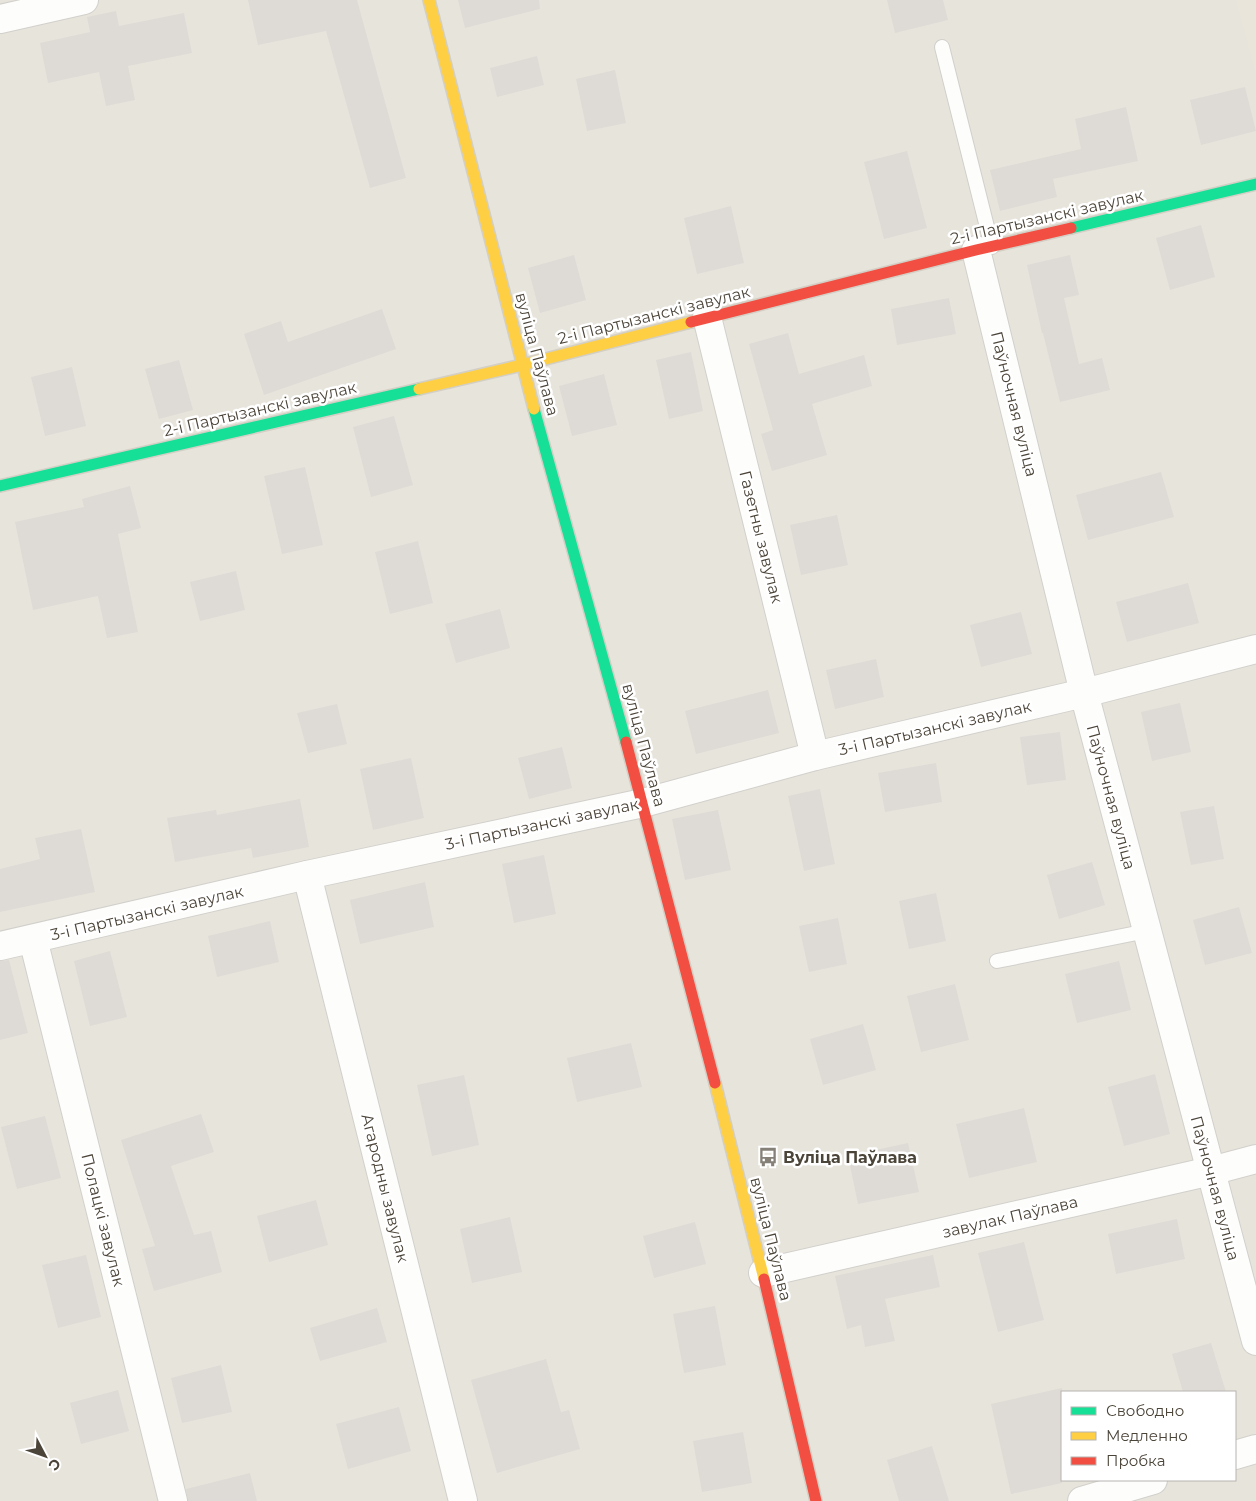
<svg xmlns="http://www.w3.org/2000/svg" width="1256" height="1501" viewBox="0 0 1256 1501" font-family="Montserrat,sans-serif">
<rect width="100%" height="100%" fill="#f4f2ee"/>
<path fill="#e7e4dc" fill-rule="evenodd" d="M0,0h1256v1501h-1256zM1062,1392h173v88h-173z"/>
<path fill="#eae5da" d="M1236,0h20v74z"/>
<g fill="#dedbd6">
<path d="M248,0h109l49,178 -36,10 -44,-157 -68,14z"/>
<path d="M458,0h81l1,9 -75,19z"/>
<path d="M887,0h56l5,20 -53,13z"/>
<path d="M116,11l3,15 65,-13 8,40 -64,13 7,34 -29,6 -7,-34 -51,11 -8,-40 50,-11 -3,-15z"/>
<path d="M537,56l7,29 -47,12 -7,-29z"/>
<path d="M615,70l11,53 -39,8 -11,-52z"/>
<path d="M1245,87l11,44 -55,14 -11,-45z"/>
<path d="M1126,107l12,54 -85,18 4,18 -57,14 -10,-41 91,-21 -6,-30z"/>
<path d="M907,151l20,77 -43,11 -20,-77z"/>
<path d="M731,206l13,57 -47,11 -13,-56z"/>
<path d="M1201,225l14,52 -45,13 -14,-52z"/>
<path d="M574,255l12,45 -46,13 -12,-45z"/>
<path d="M1070,255l9,40 -15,3 15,66 23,-6 8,32 -50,12 -17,-69h-1l-15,-68z"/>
<path d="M949,298l7,36 -59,11 -6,-36z"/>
<path d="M382,309l14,40 -132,46 -20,-61 37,-13 7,21z"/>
<path d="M788,333l11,41 65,-19 8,31 -60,18 15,51 -55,16 -11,-37 12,-4 -24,-86z"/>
<path d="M691,352l12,59 -34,8 -13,-59z"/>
<path d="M179,360l14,50 -34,9 -14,-50z"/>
<path d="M72,367l14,59 -41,10 -14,-59z"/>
<path d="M604,374l13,51 -45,11 -13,-50z"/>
<path d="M394,416l19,69 -42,12 -18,-70z"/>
<path d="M305,467l18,78 -41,9 -18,-78z"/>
<path d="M1161,472l13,45 -86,23 -12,-45z"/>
<path d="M130,486l11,42 -23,6 20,98 -31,6 -9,-42 -65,14 -18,-88 69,-15 -2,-8z"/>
<path d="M837,515l11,50 -47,10 -11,-50z"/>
<path d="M418,541l15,62 -43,11 -15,-62z"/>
<path d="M236,571l9,39 -45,11 -10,-39z"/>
<path d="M1188,583l11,40 -72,19 -11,-40z"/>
<path d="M500,609l10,39 -54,15 -11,-39z"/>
<path d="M1021,612l11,42 -51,13 -11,-42z"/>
<path d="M876,659l8,38 -49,12 -9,-39z"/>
<path d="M768,690l11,43 -83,21 -11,-43z"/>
<path d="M1180,703l11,49 -39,9 -11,-49z"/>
<path d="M337,704l10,40 -39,9 -11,-40z"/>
<path d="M1060,732l6,48 -39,5 -7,-48z"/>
<path d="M562,747l10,41 -43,11 -11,-41z"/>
<path d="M411,758l13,60 -51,12 -13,-61z"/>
<path d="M936,763l6,39 -57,10 -7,-39z"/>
<path d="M820,789l15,75 -31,7 -16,-75z"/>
<path d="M300,799l9,48 -56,11 -2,-10 -76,14 -8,-44 49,-8 1,5z"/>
<path d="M1214,806l10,53 -33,6 -11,-53z"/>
<path d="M718,810l13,60 -46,10 -13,-61z"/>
<path d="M81,829l14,63 -95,20v-43l40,-10 -5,-21z"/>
<path d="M544,855l12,59 -42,9 -12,-59z"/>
<path d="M1092,862l13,43 -46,14 -12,-44z"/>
<path d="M425,882l9,45 -74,17 -10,-44z"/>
<path d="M936,893l10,48 -37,8 -10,-48z"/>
<path d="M1239,907l13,46 -47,12 -12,-45z"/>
<path d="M838,918l9,46 -38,8 -10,-46z"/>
<path d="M270,921l9,41 -62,15 -9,-41z"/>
<path d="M110,951l17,66 -37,9 -16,-65z"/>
<path d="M9,960l19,73 -28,7v-79z"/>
<path d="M1119,961l12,49 -54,13 -12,-49z"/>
<path d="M955,984l14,56 -48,12 -14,-56z"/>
<path d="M863,1024l13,46 -53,15 -13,-46z"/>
<path d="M631,1043l11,44 -65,15 -10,-44z"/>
<path d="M1155,1074l15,60 -46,12 -16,-59z"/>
<path d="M464,1075l15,70 -47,11 -15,-71z"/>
<path d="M1024,1108l13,54 -68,16 -13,-54z"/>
<path d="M201,1114l13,38 -43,14 23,69 17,-4 11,41 -68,19 -12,-42 13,-3 -34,-106z"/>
<path d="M45,1116l16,62 -44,11 -16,-62z"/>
<path d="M908,1143l11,49 -61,12 -10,-48z"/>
<path d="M316,1200l12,45 -59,17 -12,-46z"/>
<path d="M510,1217l12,55 -50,11 -12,-54z"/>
<path d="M1177,1219l8,40 -69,15 -8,-40z"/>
<path d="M695,1222l11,42 -52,14 -11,-42z"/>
<path d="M1024,1242l20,78 -46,12 -20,-79z"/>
<path d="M86,1255l15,62 -43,11 -16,-63z"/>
<path d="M933,1255l7,32 -55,12 10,42 -30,6 -4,-22 -14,4 -12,-53z"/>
<path d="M715,1306l11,59 -42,8 -11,-59z"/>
<path d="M377,1308l10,34 -67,19 -10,-33z"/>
<path d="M1211,1343l15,49h-43l-11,-38z"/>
<path d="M546,1359l15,53 8,-2 11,39 -83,24 -26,-93z"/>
<path d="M221,1365l11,47 -50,11 -11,-45z"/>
<path d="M1062,1388v95l-51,11 -20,-90z"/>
<path d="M118,1390l11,41 -48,13 -11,-41z"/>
<path d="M399,1407l12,44 -63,18 -12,-45z"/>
<path d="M743,1432l9,51 -50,9 -9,-51z"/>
<path d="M932,1446l17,55h-50l-12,-41z"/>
<path d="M250,1473l7,28h-69l-2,-12z"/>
</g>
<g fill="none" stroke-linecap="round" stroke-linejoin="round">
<defs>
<g id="lane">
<path d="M942,47l50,200"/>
<path d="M997,961l150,-30"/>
</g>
<g id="street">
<path d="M0,19l84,-19"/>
<path d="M976,250l108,443 172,648"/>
<path d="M707,317l108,439"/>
<path d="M307,875l156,626"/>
<path d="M33,939l140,562"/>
<path d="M0,946l307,-71 336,-72 172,-47 269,-63 172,-44"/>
<path d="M763,1273l448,-102 45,-12"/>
<path d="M1235,1455l21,-6"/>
<path d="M1082,1501l71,-21"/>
</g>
<g id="fast">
<path d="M1071,228l185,-44"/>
<path d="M534,409l92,333"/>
<path d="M0,486l419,-97"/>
</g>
<g id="slow">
<path d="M429,0l105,409"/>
<path d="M419,389l103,-24 169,-43"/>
<path d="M715,1083l49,196"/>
</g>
<g id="jam">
<path d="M691,322l285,-72 95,-22"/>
<path d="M626,742l89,341"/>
<path d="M764,1279l52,222"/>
</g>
</defs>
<use href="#lane" stroke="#d2d0cb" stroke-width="16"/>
<use href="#street" stroke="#d2d0cb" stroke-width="30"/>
<use href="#fast" stroke="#d3cfc5" stroke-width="14"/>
<use href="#slow" stroke="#d3cfc5" stroke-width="14"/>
<use href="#jam" stroke="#d3cfc5" stroke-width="14"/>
<use href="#lane" stroke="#fdfdfc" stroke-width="14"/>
<use href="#street" stroke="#fdfdfc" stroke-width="28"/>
<use href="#fast" stroke="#16e098" stroke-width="11"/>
<use href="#slow" stroke="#ffcf43" stroke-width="11"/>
<use href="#jam" stroke="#f24e42" stroke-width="11"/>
</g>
<defs>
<symbol id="bus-bare" viewBox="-9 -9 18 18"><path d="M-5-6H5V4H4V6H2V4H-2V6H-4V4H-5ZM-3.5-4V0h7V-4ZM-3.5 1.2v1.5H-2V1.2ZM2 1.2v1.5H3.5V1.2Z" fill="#868178" stroke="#fff" stroke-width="2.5" paint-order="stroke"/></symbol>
</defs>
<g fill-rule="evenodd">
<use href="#bus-bare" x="754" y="1143" width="28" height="28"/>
</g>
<g text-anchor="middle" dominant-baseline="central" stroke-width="5" stroke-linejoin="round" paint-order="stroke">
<g font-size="16" fill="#4b4439" stroke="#fff">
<text transform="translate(1047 217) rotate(-13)">2-і Партызанскі завулак</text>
<text transform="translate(654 315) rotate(-14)">2-і Партызанскі завулак</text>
<text transform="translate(537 354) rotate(75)">вуліца Паўлава</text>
<text transform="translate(1014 404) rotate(76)">Паўночная вуліца</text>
<text transform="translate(260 409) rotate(-13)">2-і Партызанскі завулак</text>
<text transform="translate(761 537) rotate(76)">Газетны завулак</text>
<text transform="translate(935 728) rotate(-13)">3-і Партызанскі завулак</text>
<text transform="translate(644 745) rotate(75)">вуліца Паўлава</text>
<text transform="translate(1111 797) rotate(75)">Паўночная вуліца</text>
<text transform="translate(542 824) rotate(-12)">3-і Партызанскі завулак</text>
<text transform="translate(147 913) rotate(-13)">3-і Партызанскі завулак</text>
<text transform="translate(385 1188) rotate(76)">Агародны завулак</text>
<text transform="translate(1215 1188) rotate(75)">Паўночная вуліца</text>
<text transform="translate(1010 1217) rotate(-13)">завулак Паўлава</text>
<text transform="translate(103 1220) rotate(76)">Полацкі завулак</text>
<text transform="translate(771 1239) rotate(76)">вуліца Паўлава</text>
</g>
<g font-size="16" font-weight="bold" fill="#4b4439" stroke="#fff" text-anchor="start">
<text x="783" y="1157">Вуліца Паўлава</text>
</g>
</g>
<rect x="1061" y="1391" width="175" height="90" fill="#ffffff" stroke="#b7b4b0"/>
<rect x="1071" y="1407" width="25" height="8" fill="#16e098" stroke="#b7b4b0"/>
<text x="1106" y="1416" font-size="15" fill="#4b4439">Свободно</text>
<rect x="1071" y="1432" width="25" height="8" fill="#ffcf43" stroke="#b7b4b0"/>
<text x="1106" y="1441" font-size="15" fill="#4b4439">Медленно</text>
<rect x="1071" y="1457" width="25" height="8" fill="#f24e42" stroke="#b7b4b0"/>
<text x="1106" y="1466" font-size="15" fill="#4b4439">Пробка</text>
<g transform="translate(45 1456) rotate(131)" stroke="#ffffff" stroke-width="4" paint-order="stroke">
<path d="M0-4L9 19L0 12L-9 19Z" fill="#4b4439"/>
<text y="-8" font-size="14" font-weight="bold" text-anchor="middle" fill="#4b4439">С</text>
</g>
</svg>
